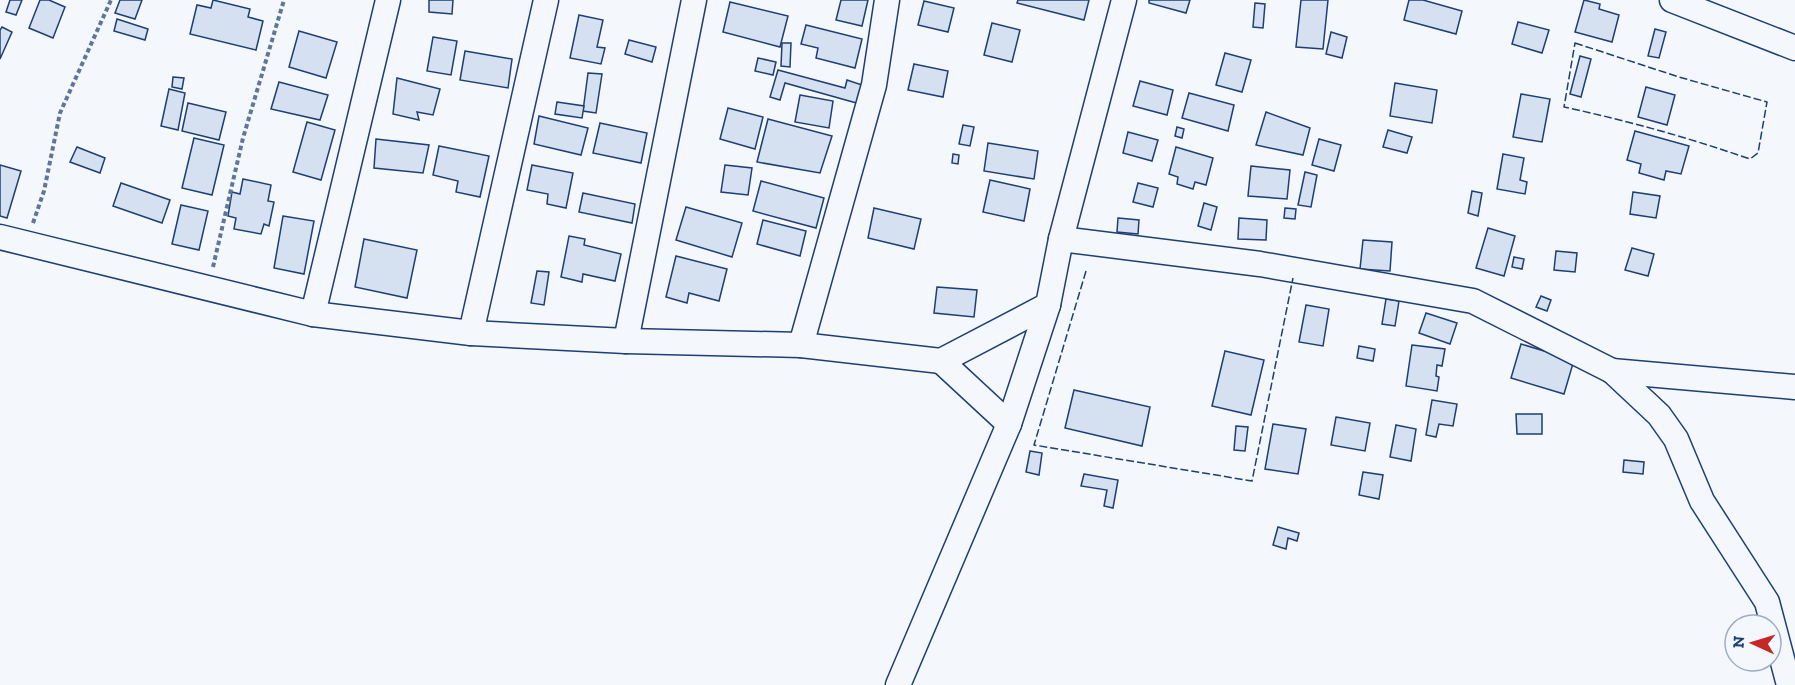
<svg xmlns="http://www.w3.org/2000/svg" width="1795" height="685" viewBox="0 0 1795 685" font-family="'Zilla Slab',serif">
<rect width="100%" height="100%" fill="#f4f7fb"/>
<g fill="#d5e0f0" stroke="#1d3f73" stroke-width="1.5">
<path d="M10,0h12l-6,15 -10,-3z"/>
<path d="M40,0h9l16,7 -12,31 -24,-10z"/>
<path d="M120,0h22l-7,19 -20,-6z"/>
<path d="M213,0l37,9 -2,8 15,4 -7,29 -66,-16 7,-29 14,3z"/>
<path d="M429,0h24l-1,14 -23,-2z"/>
<path d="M841,0h27l-6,26 -26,-6z"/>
<path d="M1018,0h71l-5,20 -67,-17z"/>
<path d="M1149,0h41l-4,13 -37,-10z"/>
<path d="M1301,0h27l-5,49 -27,-2z"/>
<path d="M1409,0h14l39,11 -6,23 -52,-14z"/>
<path d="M1584,0l16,4 -1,5 20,6 -7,27 -37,-10z"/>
<path d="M924,1l30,7 -6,24 -30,-7z"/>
<path d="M730,2l58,14 -8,31 -57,-15z"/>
<path d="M1255,3l10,1 -2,24 -10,-1z"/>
<path d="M579,15l24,5 -6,27 8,1 -4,16 -31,-6z"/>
<path d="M117,19l31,10 -3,11 -31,-9z"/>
<path d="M1518,22l31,8 -7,23 -30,-9z"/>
<path d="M992,23l28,7 -8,32 -28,-7z"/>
<path d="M806,25l56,14 -7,29 -39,-10 2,-10 -17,-4z"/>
<path d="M2,27l10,5 -12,27v-29z"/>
<path d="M1655,29l11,3 -7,26 -11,-2z"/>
<path d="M299,31l38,11 -11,36 -37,-11z"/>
<path d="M1331,32l16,5 -5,21 -16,-4z"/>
<path d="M433,37l24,4 -6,34 -24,-4z"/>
<path d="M629,40l27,7 -4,15 -27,-8z"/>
<path d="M782,43h9l-1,24 -9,-1z"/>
<path d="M465,51l47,8 -4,29 -48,-8z"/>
<path d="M1225,53l26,7 -9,32 -26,-7z"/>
<path d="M1580,56l11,3 -10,38 -11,-3z"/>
<path d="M758,58l18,4 -3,13 -18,-4z"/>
<path d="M914,64l34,7 -5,26 -35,-7z"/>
<path d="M778,70l67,18 2,-8 15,5 -2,19 -75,-21 -5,17 -10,-3z"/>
<path d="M588,73l14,1 -6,39 -13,-2z"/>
<path d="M173,77l11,1 -2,11 -10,-2z"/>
<path d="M397,78l43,11 -7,26 -16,-3 2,8 -26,-6z"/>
<path d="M1140,81l33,9 -6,25 -34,-9z"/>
<path d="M279,82l49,13 -8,25 -49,-11z"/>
<path d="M1395,83l42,7 -5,33 -42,-7z"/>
<path d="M1646,87l29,8 -8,30 -29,-8z"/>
<path d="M169,89l16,4 -7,37 -17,-4z"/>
<path d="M1189,93l45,12 -6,26 -46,-13z"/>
<path d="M1521,94l29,5 -8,43 -29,-5z"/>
<path d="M800,95l33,6 -4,27 -34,-6z"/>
<path d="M557,102l27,4 -2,12 -27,-4z"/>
<path d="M188,103l38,9 -7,28 -37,-9z"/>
<path d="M728,108l35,9 -8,32 -35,-10z"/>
<path d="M1266,112l44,16 -7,27 -47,-10z"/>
<path d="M539,116l49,12 -7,27 -47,-11z"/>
<path d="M768,119l64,17 -12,37 -63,-11z"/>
<path d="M307,122l28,8 -14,50 -28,-8z"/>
<path d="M600,123l47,10 -6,30 -48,-10z"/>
<path d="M963,125l11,2 -4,19 -11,-2z"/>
<path d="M1177,127l7,2 -2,9 -7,-2z"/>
<path d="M1388,130l24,7 -5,16 -24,-6z"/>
<path d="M1635,131l54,15 -8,28 -15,-3 -2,9 -25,-7 2,-9 -14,-4z"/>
<path d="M1128,132l30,8 -6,21 -29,-8z"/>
<path d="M194,138l30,7 -12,50 -30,-7z"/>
<path d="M376,139l53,6 -6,28 -49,-5z"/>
<path d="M1319,139l22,6 -7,26 -22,-6z"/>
<path d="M988,143l50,8 -4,28 -50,-8z"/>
<path d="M439,146l50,10 -9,41 -24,-5 2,-11 -25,-6z"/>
<path d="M77,147l28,11 -5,15 -30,-11z"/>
<path d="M1176,147l37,11 -7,27 -11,-3 -2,7 -16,-5 1,-7 -9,-3z"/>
<path d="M953,154l6,1 -1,9 -6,-1z"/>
<path d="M1503,154l21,4 -4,22 7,2 -2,12 -28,-5z"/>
<path d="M0,165l21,6 -14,47 -7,-2z"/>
<path d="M532,165l41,8 -7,35 -19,-4 1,-10 -21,-4z"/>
<path d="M725,165l27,3 -4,27 -27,-3z"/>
<path d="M1251,166l39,4 -3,29 -39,-3z"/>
<path d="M1305,172l12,3 -6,32 -13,-2z"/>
<path d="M243,179l28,6 -3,16 6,1 -5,24 -5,-2 -3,10 -27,-5 2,-11 -8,-2 4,-24 8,2z"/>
<path d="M990,180l40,9 -6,32 -41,-9z"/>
<path d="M761,181l63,17 -8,30 -63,-17z"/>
<path d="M121,183l49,17 -8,23 -49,-17z"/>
<path d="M1138,183l20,5 -5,19 -20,-5z"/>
<path d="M1472,191l10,2 -4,23 -10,-3z"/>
<path d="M1633,192l27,4 -4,22 -26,-4z"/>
<path d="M583,193l52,11 -3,19 -53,-11z"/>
<path d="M1204,203l13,4 -6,23 -13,-4z"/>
<path d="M181,205l27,6 -9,39 -27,-6z"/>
<path d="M686,207l56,16 -10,34 -56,-17z"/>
<path d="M874,208l47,11 -7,30 -46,-11z"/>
<path d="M1285,208l11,1 -1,10 -11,-1z"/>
<path d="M283,216l31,5 -10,53 -30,-6z"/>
<path d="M1118,218l21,2 -1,14 -21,-2z"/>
<path d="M1239,218l28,2 -1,20 -28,-1z"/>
<path d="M763,220l43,11 -6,25 -43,-12z"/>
<path d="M1488,228l27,8 -11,40 -28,-8z"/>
<path d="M569,236l16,3 -1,6 37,9 -6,27 -32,-7 -1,8 -21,-5z"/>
<path d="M364,239l53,11 -10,48 -52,-11z"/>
<path d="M1363,240l29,2 -2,29 -30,-2z"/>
<path d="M1632,248l22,6 -6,22 -23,-6z"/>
<path d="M1556,251l21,2 -2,19 -21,-2z"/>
<path d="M676,256l51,13 -8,32 -30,-8 -2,10 -21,-6z"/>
<path d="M1514,257l10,2 -2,10 -10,-2z"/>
<path d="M537,271l12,1 -5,33 -13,-2z"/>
<path d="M937,287l40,3 -3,27 -40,-4z"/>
<path d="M1541,296l10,4 -4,11 -11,-4z"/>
<path d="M1386,299l13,2 -4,25 -13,-2z"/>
<path d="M1306,305l23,4 -6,37 -24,-4z"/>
<path d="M1426,313l31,10 -7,21 -31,-11z"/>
<path d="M1521,344l53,16 -10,34 -53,-16z"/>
<path d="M1412,345l33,4 -3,17 -5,-1 -1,11 3,1 -2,14 -31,-5z"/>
<path d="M1359,346l16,3 -2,12 -16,-3z"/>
<path d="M1225,351l39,9 -13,55 -39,-9z"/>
<path d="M1074,390l76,17 -8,39 -77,-18z"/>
<path d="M1432,400l25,4 -4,22 -14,-2 -3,13 -10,-2z"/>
<path d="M1516,414h26v20h-25z"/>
<path d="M1336,417l34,6 -5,28 -34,-6z"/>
<path d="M1273,424l33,5 -8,45 -33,-5z"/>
<path d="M1396,425l20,4 -5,32 -21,-4z"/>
<path d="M1236,426l12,1 -3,24 -11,-1z"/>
<path d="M1030,451l12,2 -3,22 -13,-3z"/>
<path d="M1624,460l20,2 -1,12 -20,-2z"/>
<path d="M1363,472l20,3 -4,24 -20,-4z"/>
<path d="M1084,474l34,6 -5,28 -9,-2 3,-16 -26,-4z"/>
<path d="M1278,527l21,6 -2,8 -9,-3 -2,11 -13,-4z"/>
</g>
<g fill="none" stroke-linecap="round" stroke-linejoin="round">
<defs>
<g id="minor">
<path d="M1672,0l123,48"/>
<path d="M0,237l313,77 158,19 155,8 175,4 140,16 107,-56"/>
<path d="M1061,239l199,25 213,37 139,70 47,44 17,24 26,62 65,101 22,83"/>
<path d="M313,314l75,-314"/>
<path d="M471,333l75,-333"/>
<path d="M626,341l68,-341"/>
<path d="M801,345l73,-260 13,-85"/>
<path d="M941,361l68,63"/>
<path d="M1612,371l183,16"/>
<path d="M898,685l111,-261 39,-119 13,-66 63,-239"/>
</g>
</defs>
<use href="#minor" stroke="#1d3f73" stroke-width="27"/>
<g stroke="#5e769c" stroke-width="4" stroke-dasharray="4.5 3" stroke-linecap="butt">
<path d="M33,223l11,-32 16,-78 51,-113"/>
<path d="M213,267l30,-129 41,-138"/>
</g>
<use href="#minor" stroke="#f4f7fb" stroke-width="24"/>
<g stroke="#1d3f73" stroke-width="1.5" stroke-dasharray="8 3" stroke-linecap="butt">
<path d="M1575,43l104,34 88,25 -9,51 -8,6c-64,-22 -121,-38 -186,-52z"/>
<path d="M1086,271l-52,174 218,36 41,-203"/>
</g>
</g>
<g transform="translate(1753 643) rotate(274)"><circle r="28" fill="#f4f7fb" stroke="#9eadc5" stroke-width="1.5"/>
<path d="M0-4.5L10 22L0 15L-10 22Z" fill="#c62828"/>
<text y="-9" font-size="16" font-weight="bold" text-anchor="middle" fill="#1d3f73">N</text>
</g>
</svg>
